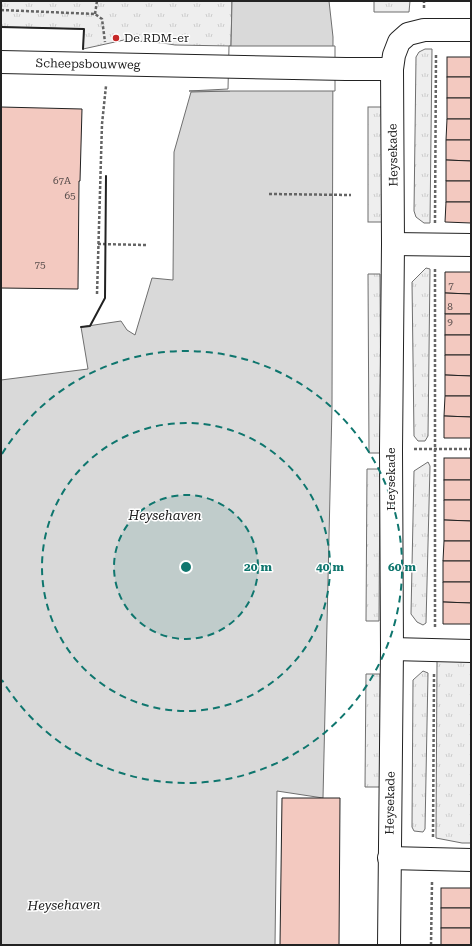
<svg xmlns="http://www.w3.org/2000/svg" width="472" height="946" viewBox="0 0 472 946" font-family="'Roboto Serif',serif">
<defs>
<pattern id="grass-tufts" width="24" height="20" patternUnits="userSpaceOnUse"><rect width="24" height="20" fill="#eee"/><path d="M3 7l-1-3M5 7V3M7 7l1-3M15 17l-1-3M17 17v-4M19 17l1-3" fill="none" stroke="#ccc"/></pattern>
</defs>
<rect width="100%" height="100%" fill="#fff"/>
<g fill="url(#grass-tufts)" stroke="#6f6f6f">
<path d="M1,1h231l-1,45 -56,-1 -12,-2 -39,-3 -41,9 1,-20 -83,-2z"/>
<path d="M374,1h36l-1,11h-35z"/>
<path d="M425,49h7l-2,174h-6l-8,-6 -2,-6 2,-154 3,-5z"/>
<rect x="368" y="107" width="14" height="115"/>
<path d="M426,268l4,1 -2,167 -3,5h-7l-4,-5 -2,-154z"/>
<path d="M368,274h12l1,179h-12z"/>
<path d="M428,462l2,4 -4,157 -3,2 -6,-3 -6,-8 3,-143z"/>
<path d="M367,469h13l-1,152h-13z"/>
<path d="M437,661h34v182h-9l-26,-5z"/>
<path d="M423,671l5,2 -3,156 -2,3 -9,-1 -2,-4 1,-147z"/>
<path d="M366,674h14v113h-15z"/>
</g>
<path fill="#d9d9d9" stroke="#6f6f6f" d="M232,1h97l4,36 -1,370 -9,391 -46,-7 -2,154h-274v-565l87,-11 -7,-42 40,-6 6,9 8,5 17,-57 21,2 1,-128 17,-60 39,-1z"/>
<path fill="#fff" stroke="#6f6f6f" d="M229,46h106v45h-146l39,-2z"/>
<g fill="#f3c9c0" stroke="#222">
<rect x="447" y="57" width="24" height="20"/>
<rect x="447" y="77" width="24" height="21"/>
<rect x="447" y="98" width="24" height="21"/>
<path d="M1,107l81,2 -2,72h-1l-1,108 -77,-1z"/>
<path d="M447,119h24v21h-25z"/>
<path d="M446,140h25v21l-25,-1z"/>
<path d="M446,160l25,1v20h-25z"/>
<rect x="446" y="181" width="25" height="21"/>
<path d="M446,202h25v21l-26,-1z"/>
<path d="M445,272h26v22l-26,-1z"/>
<path d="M445,293l26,1v20h-26z"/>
<rect x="445" y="314" width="26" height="21"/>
<rect x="445" y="335" width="26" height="20"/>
<path d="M445,355h26v21l-26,-1z"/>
<path d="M445,375l26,1v20h-26z"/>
<path d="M445,396h26v21l-27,-1z"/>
<path d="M444,416l27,1v21h-27z"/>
<rect x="444" y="458" width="27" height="22"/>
<rect x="444" y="480" width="27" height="20"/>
<path d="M444,500h27v21l-27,-1z"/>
<path d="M444,520l27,1v20h-27z"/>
<path d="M444,541h27v20h-28z"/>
<rect x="443" y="561" width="28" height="21"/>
<path d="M443,582h28v21l-28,-1z"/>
<path d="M443,602l28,1v21h-28z"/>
<path d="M282,798h58l-1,147h-59z"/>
<rect x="441" y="888" width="30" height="20"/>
<rect x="441" y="908" width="30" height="20"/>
<rect x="441" y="928" width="30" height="17"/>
</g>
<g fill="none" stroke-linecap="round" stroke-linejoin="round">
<defs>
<g id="street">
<path d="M1,62l345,7h46"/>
<path d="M393,244l78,1"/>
<path d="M392,649l79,2"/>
<path d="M389,858l82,2"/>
<path d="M389,945l3,-296 -1,-199 2,-206 -1,-175 2,-14 5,-13 9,-8 16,-4h47"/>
</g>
</defs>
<use href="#street" stroke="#222" stroke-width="24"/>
<g stroke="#646464" stroke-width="2.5" stroke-dasharray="3 2" stroke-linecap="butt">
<path d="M424,8v-7"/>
<path d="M1,10l94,4 7,5 3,23"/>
<path d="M95,14l2,-13"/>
<path d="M269,194l82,1"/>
<path d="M435,223l1,-169"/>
<path d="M98,244l48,1"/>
<path d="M97,294l5,-170 4,-38"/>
<path d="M414,449h57"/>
<path d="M435,627v-359"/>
<path d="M433,837l1,-163"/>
<path d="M431,945l1,-63"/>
</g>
<use href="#street" stroke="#fff" stroke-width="22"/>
<g stroke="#222" stroke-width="2">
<path d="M1,27l83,2 -1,20"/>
<path d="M81,327l9,-1 15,-28 1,-122"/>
</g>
</g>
<circle cx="186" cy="567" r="72" fill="#0f766e" fill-opacity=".12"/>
<g fill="none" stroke="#0f766e" stroke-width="2" stroke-dasharray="7 5">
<circle cx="186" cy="567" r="72"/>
<circle cx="186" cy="567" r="144"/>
<path d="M2 454A216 216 0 1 1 2 680"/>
</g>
<circle fill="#c62828" stroke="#fff" stroke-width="1.5" cx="116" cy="38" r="4"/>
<g text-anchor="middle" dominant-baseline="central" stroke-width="3" stroke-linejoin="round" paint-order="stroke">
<g font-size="10" fill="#564c4a">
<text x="62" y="180">67A</text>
<text x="70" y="195">65</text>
<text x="40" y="264">75</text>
<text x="451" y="285">7</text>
<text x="450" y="306">8</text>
<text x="450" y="321">9</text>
</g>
<g font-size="12" fill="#222" stroke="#fff" text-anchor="start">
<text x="124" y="38">De RDM-er</text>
</g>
<g font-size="12" fill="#222" stroke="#fff">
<text transform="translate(88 64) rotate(1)">Scheepsbouwweg</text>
<text transform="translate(393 155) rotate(-91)">Heysekade</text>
<text transform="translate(391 479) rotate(-90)">Heysekade</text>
<text transform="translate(390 803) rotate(-89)">Heysekade</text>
</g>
<g font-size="13" font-style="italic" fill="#222" stroke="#fff">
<text x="165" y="515">Heysehaven</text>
<text transform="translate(64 905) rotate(-1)">Heysehaven</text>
</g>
</g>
<circle cx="186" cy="567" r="6" fill="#0f766e" stroke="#fff" stroke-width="2"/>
<g font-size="12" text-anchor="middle" font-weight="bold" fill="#0f766e" stroke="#fff" stroke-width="3" stroke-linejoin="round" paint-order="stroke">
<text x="258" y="571">20 m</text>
<text x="330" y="571">40 m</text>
<text x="402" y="571">60 m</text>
</g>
<rect width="472" height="946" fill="none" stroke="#222222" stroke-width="4"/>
</svg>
